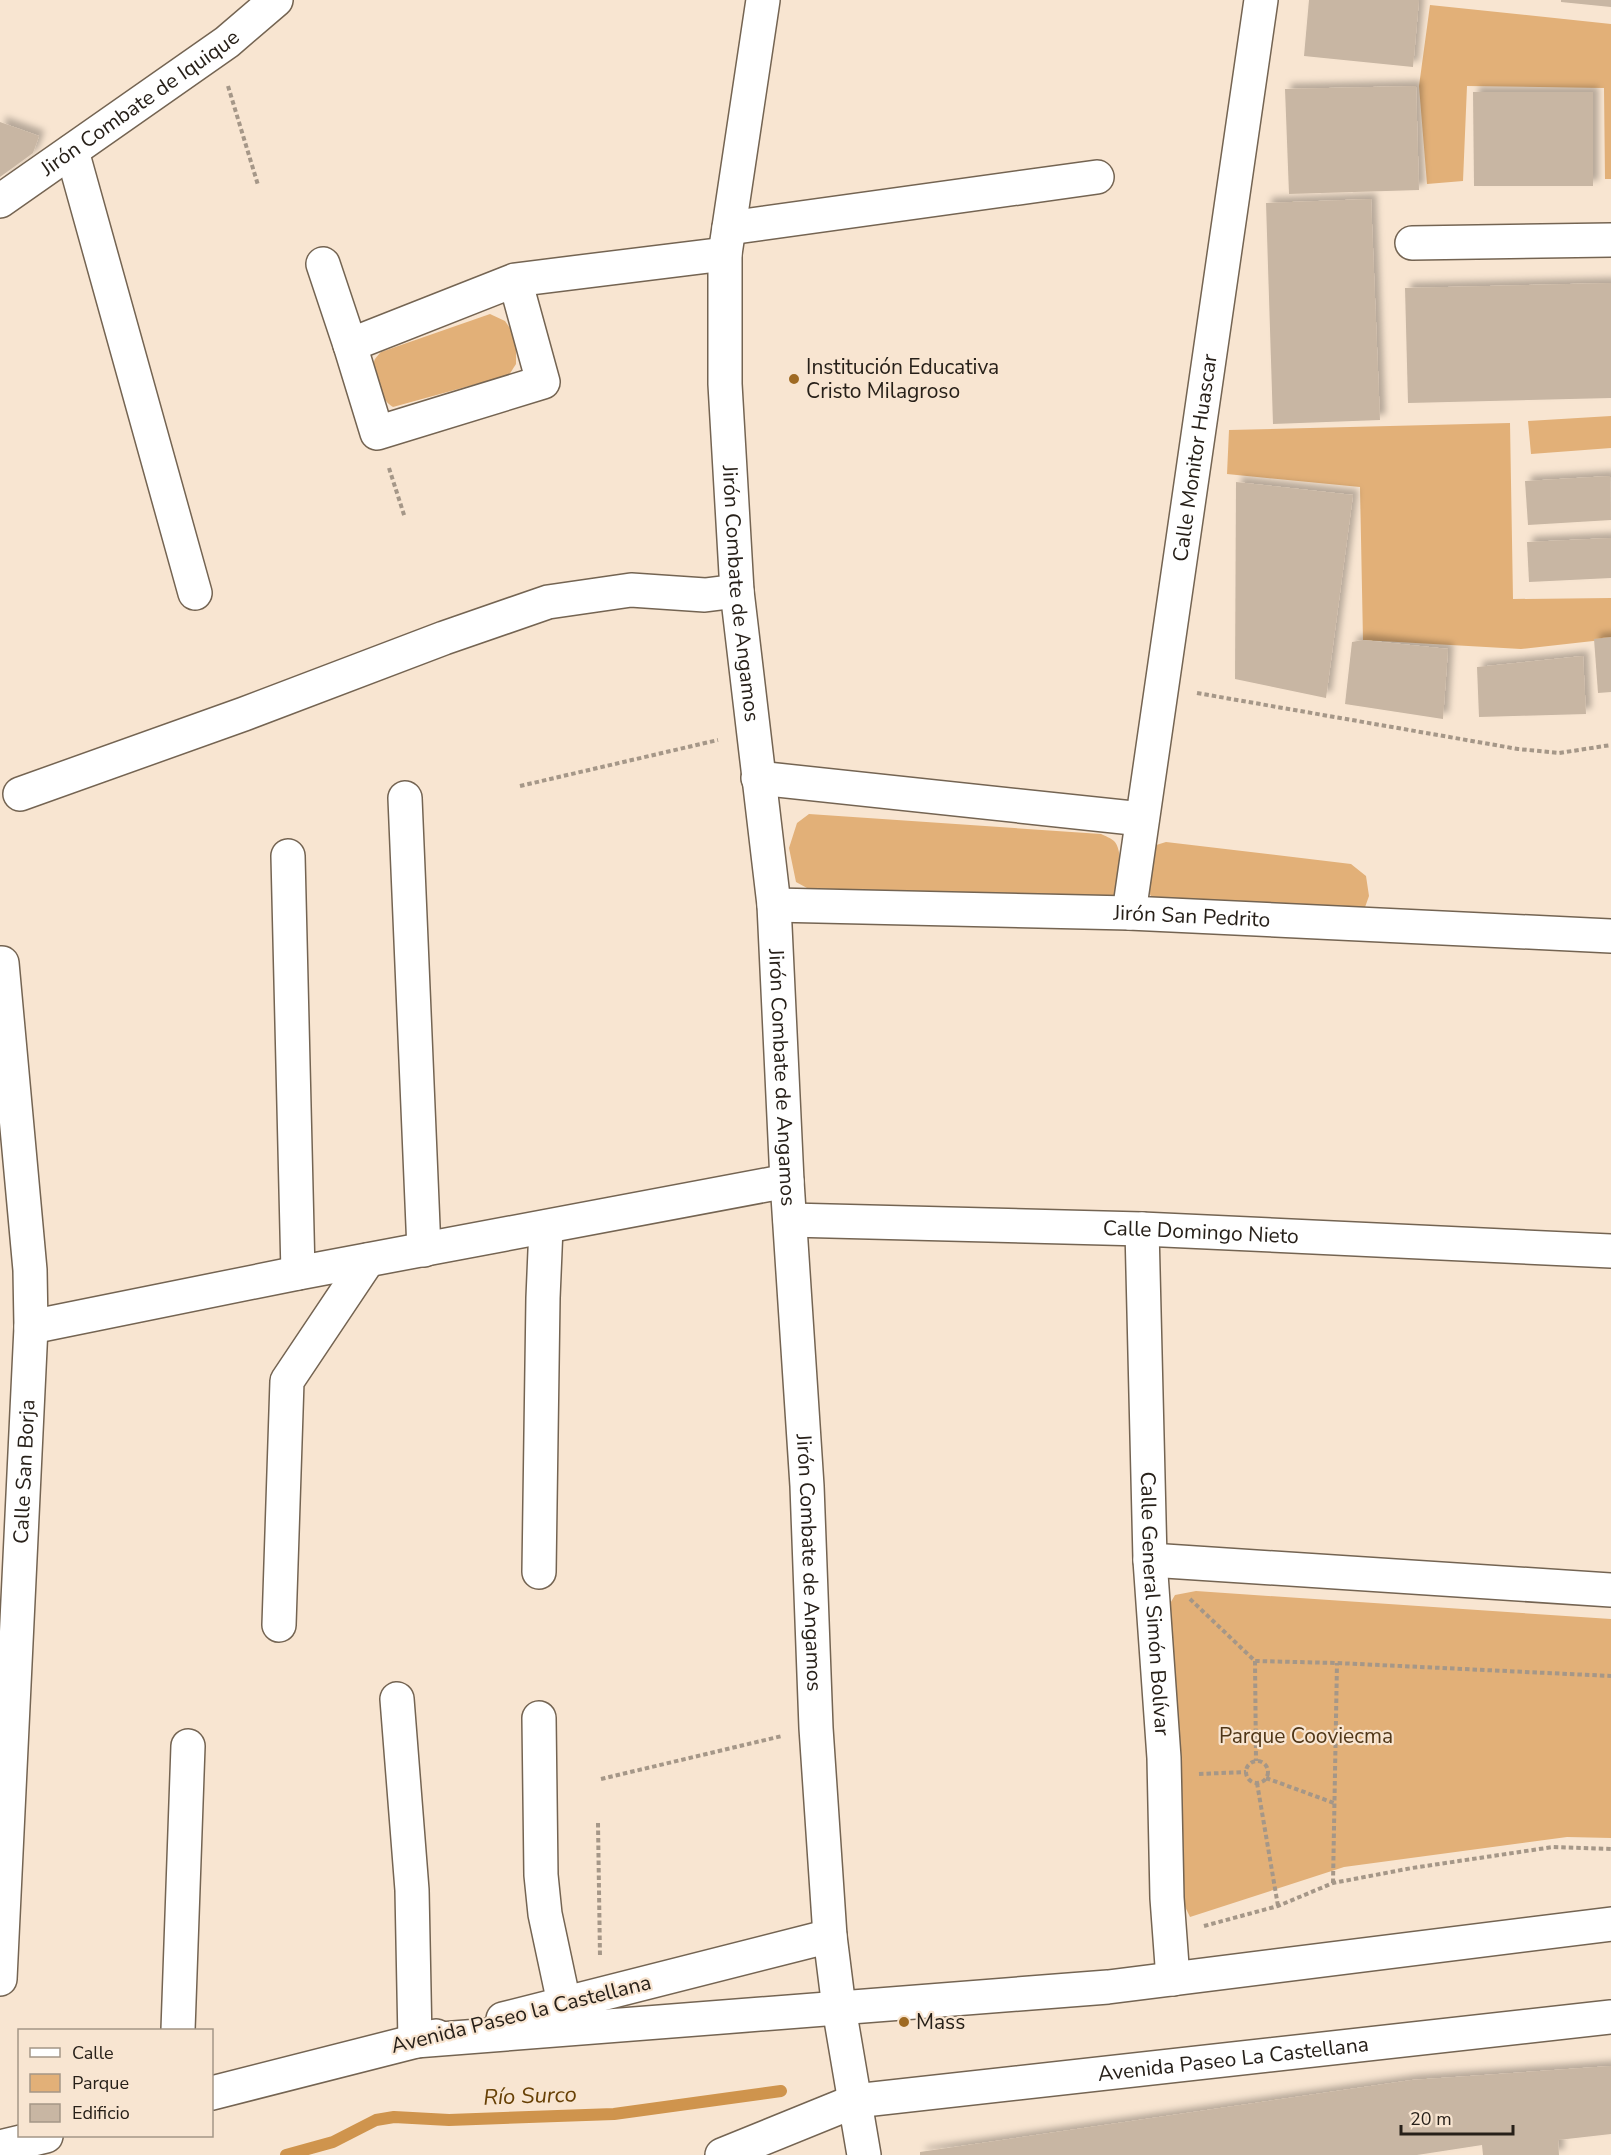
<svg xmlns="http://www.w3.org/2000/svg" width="1611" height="2155" viewBox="0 0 1611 2155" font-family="'Nunito Sans',sans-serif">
<defs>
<filter id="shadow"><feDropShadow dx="5.5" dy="-5.5" stdDeviation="3" flood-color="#0004"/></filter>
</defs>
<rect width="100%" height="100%" fill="#f8e5d1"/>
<g fill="#e2b078">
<path d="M1430,5l181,19v155h-6l-1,-91 -137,-2 -4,95 -36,3 -8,-98z"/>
<path d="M490,314l15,7 11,16v27l-7,11 -116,32c-13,-8 -25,-33 -18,-48 2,-3 4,-5 6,-7z"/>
<path d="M1611,416v32l-80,6 -3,-33z"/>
<path d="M1510,423l3,176 98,-1v41l-90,10 -158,-9 -3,-153 -133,-13 2,-44z"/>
<path d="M809,814l292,20c4,2 10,4 13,7 9,8 8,47 -1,55 -6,5 -16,4 -23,4l-283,-12 -11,-6 -7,-34 8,-25z"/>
<path d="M1166,842l185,22 15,12 3,20 -5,14 -208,-8c-16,-14 -6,-38 -3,-56z"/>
<path d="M1196,1591l415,28v219l-44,-1 -223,30 -154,50 -13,-27 -9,-283 7,-12z"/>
</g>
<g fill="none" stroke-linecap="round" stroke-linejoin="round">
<path stroke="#cf944d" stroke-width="12" d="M286,2155l47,-13 43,-22 18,-3 55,3 165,-6 167,-23"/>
</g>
<g fill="#c8b6a3" filter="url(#shadow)">
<path d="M1309,0h110l-6,67 -109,-11z"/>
<path d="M1561,0h50v7l-50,-5z"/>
<path d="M1416,86l3,104 -130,4 -4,-105z"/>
<path d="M1473,92h120v94h-119z"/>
<path d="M0,122l39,14 -6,17 -33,24z"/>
<path d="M1371,199l9,221 -107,4 -7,-221z"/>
<path d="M1611,283v115l-203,5 -3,-115z"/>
<path d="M1610,476l1,44 -83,5 -3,-44z"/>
<path d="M1236,482l117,13 -27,203 -91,-19z"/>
<path d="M1611,538v40l-82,4 -2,-40z"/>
<path d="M1611,637v55l-13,1 -4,-54z"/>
<path d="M1363,640l85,9 -5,70 -98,-15 7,-62z"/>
<path d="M1583,656l3,58 -107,3 -2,-50z"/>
<path d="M1611,2066v68l-53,6 1,15h-76l-1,-10 -65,10h-497v-3l492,-72z"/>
</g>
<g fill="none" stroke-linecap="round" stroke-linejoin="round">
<defs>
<g id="minor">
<path id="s1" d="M763,0l-38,254v130l12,207 37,314 13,276 20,305 9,242 14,208 9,72 25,147"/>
<path d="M72,151l123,442"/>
<path id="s2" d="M0,201l227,-159 49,-42"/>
<path d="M729,228l368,-51"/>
<path d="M1412,243l199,-3"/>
<path d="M323,264l27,81"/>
<path d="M515,280l28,102 -166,51 -27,-88 165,-65 210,-26"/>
<path d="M758,778l384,41"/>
<path d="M20,794l224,-80 200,-76 104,-36 83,-12 74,5 32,-4"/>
<path d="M405,798l19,452"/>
<path d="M288,856l10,417"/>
<path id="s3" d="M774,905l355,8 482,23"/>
<path id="s4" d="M1129,913l132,-913"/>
<path id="s5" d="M790,1220l352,9 469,22"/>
<path id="s6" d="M1142,1229l8,331 14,198 3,140 6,81"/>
<path d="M31,1327l267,-54 489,-92"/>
<path d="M1150,1560l461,30"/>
<path d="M539,1572l4,-274 3,-71"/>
<path d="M279,1625l8,-244 81,-121"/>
<path d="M397,1699l15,191 3,151 693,-54 503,-63"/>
<path d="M539,1718l2,157 4,39 19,89"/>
<path id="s7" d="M0,1979l31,-652 -1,-57 -28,-307"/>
<path d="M503,2019l327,-83"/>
<path d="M178,2030l10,-284"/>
<path d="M212,2093l224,-57"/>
<path d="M0,2147l46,-11"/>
<path id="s8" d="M722,2155l133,-54 756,-84"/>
</g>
</defs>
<use href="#minor" stroke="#746452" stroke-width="36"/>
<g stroke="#a59788" stroke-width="4" stroke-dasharray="4.5 3" stroke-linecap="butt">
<path d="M228,86l30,99"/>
<path d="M389,468l16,50"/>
<path d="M1197,693l321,56 41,4 52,-8"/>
<path d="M520,786l198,-46"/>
<path d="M1190,1599l65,62 82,2 274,13"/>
<path d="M1255,1661l1,100"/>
<circle cx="1257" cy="1772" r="11"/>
<path d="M1199,1774l47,-2"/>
<path d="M1266,1778l68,25"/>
<path d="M601,1779l181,-43"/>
<path d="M1257,1783l21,123"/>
<path d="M598,1823l2,134"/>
<path d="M1333,1883l4,-220"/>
<path d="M1204,1926l74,-20 55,-23 79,-15 141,-21 58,2"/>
</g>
<use href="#minor" stroke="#fff" stroke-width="33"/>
</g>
<g fill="#9f6a23" stroke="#f8e5d1" stroke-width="2">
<circle cx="794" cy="379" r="6"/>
<circle cx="904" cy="2022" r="6"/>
</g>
<g text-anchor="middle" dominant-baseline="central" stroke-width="4.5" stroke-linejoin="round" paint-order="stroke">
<g font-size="21" fill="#272019" stroke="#f8e5d1">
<text stroke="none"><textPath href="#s2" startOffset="171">Jirón Combate de Iquique</textPath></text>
<text stroke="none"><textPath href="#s4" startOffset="460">Calle Monitor Huascar</textPath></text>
<text stroke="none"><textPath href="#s1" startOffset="597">Jirón Combate de Angamos</textPath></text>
<text stroke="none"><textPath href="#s3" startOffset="418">Jirón San Pedrito</textPath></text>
<text stroke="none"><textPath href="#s1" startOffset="1083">Jirón Combate de Angamos</textPath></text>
<text stroke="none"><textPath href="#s5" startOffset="411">Calle Domingo Nieto</textPath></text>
<text stroke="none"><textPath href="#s7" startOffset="508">Calle San Borja</textPath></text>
<text stroke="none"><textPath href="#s1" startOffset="1569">Jirón Combate de Angamos</textPath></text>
<text stroke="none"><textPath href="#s6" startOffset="375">Calle General Simón Bolívar</textPath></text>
<text transform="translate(521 2014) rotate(-14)">Avenida Paseo la Castellana</text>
<text stroke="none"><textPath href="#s8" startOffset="524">Avenida Paseo La Castellana</textPath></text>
</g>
<g font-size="21" fill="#272019" stroke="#f8e5d1" text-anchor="start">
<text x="806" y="367">Institución Educativa<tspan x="806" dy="24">Cristo Milagroso</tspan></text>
<text x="916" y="2022">Mass</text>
</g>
<g font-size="21" fill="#4f3617" stroke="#f8e5d1">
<text x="1306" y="1736">Parque Cooviecma</text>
</g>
<g font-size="22" font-style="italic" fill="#674005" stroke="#f8e5d1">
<text transform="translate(530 2096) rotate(-2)">Río Surco</text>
</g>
</g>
<rect x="18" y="2029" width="195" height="108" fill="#f8e5d1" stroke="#a49687" stroke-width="1.5"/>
<rect x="30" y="2048" width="30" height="9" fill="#ffffff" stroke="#a49687" stroke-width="1.5"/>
<text x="72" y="2059" font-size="18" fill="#272019">Calle</text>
<rect x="30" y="2074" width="30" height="18" fill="#e2b078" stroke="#a49687" stroke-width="1.5"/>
<text x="72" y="2089" font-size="18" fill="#272019">Parque</text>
<rect x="30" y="2104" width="30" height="18" fill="#c8b6a3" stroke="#a49687" stroke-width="1.5"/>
<text x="72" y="2119" font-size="18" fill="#272019">Edificio</text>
<path d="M1401 2125v9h112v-9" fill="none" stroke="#272019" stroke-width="3"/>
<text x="1410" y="2125" font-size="18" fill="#272019" stroke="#f8e5d1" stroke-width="4.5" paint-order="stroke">20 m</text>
</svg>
